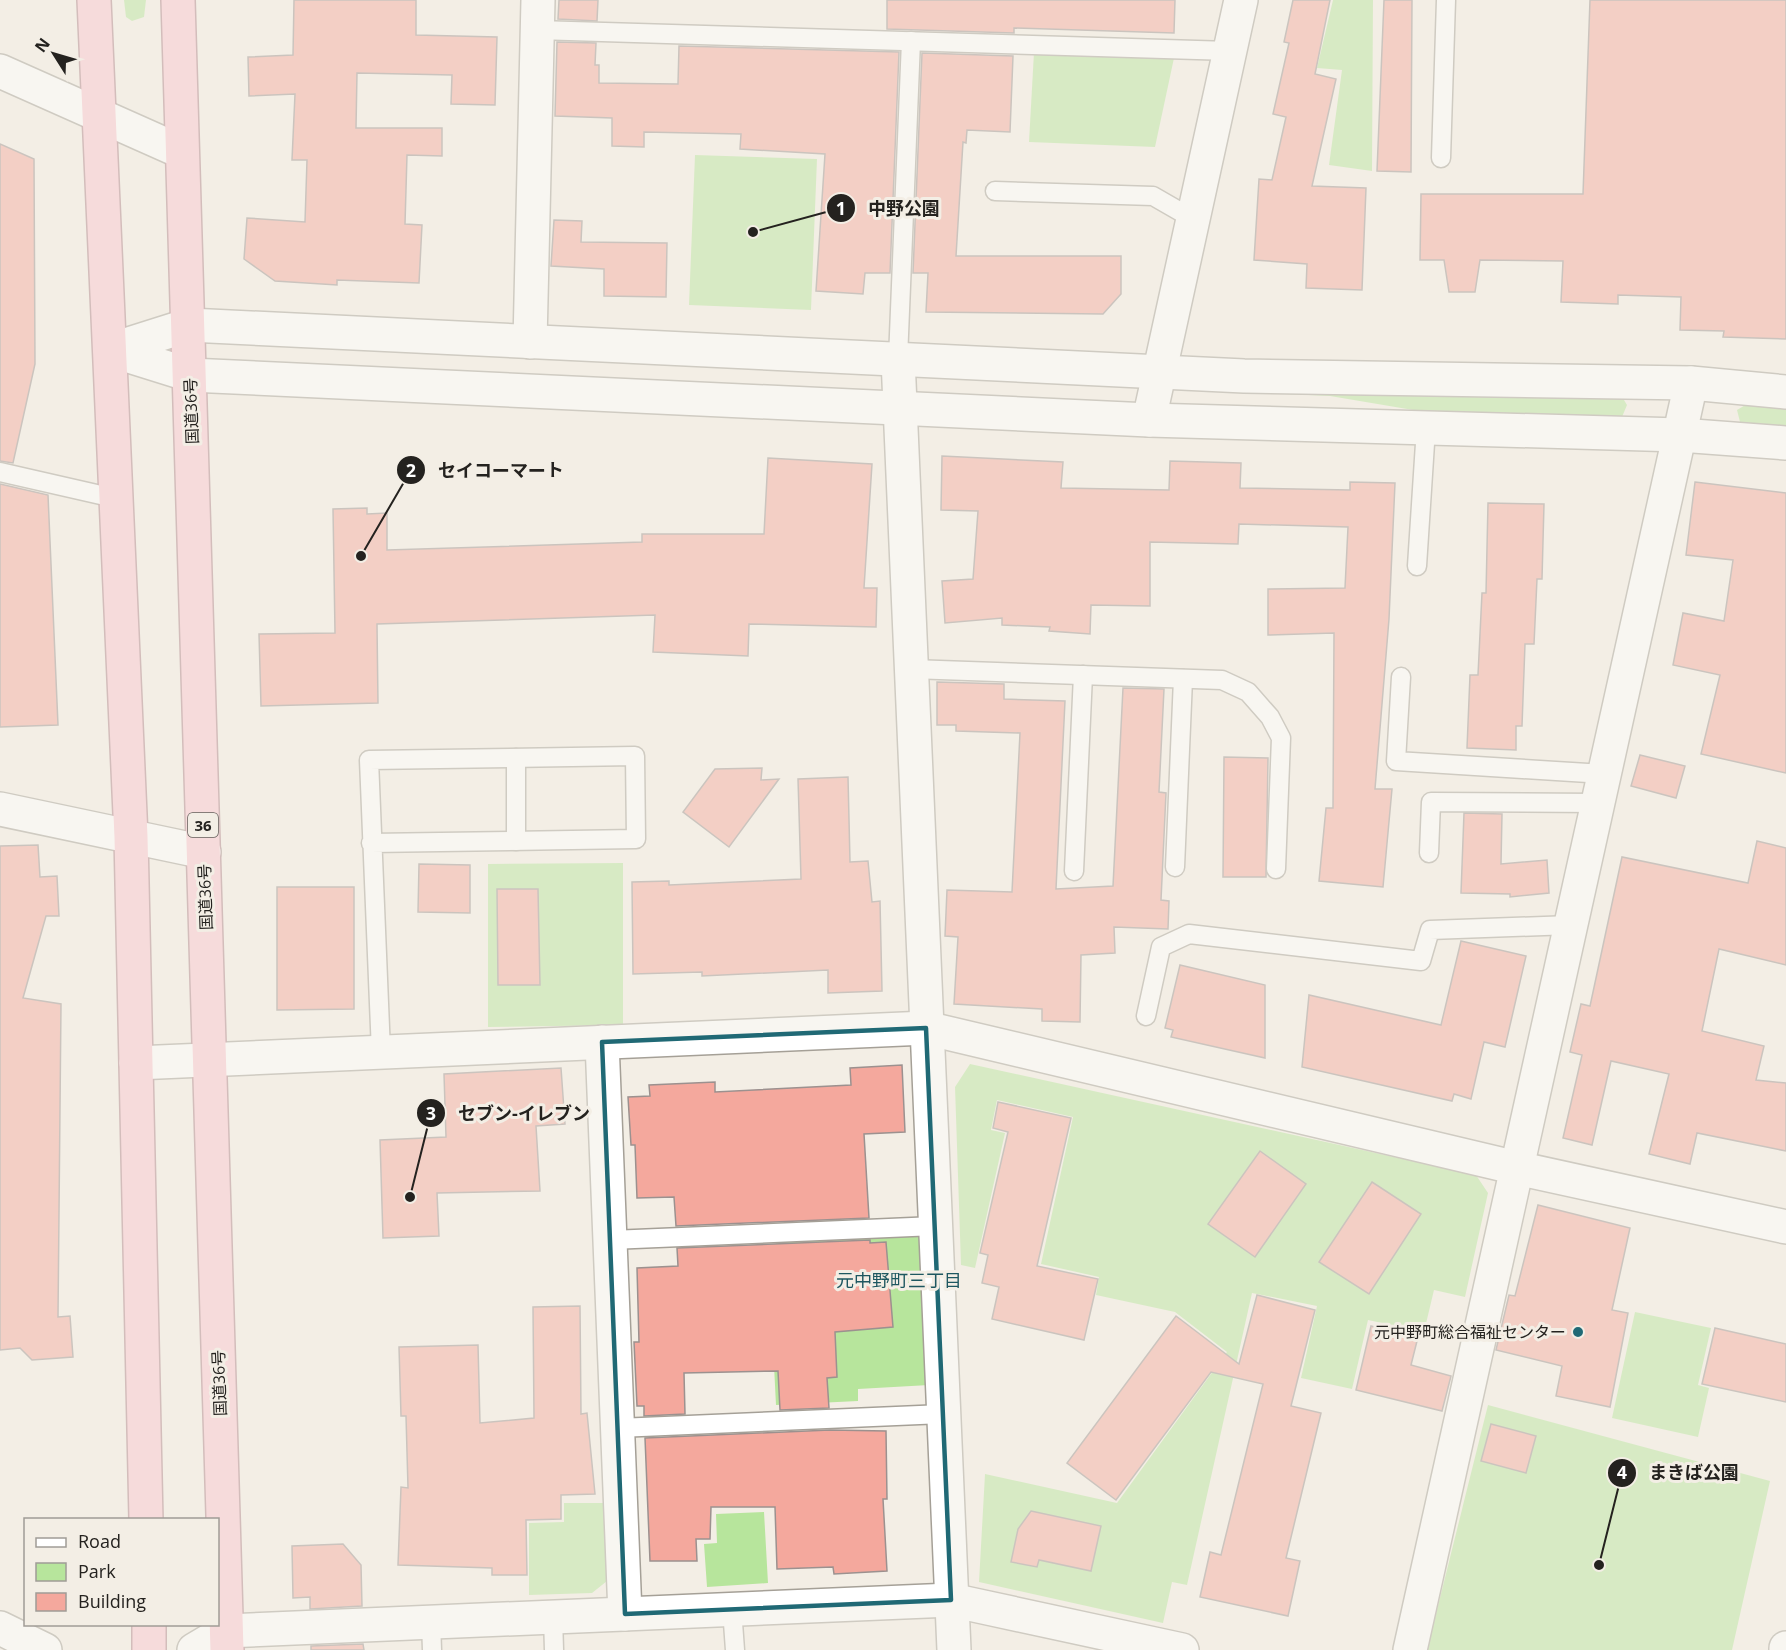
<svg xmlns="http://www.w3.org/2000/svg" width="1786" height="1650" viewBox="0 0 1786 1650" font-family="'Open Sans','Noto Sans JP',sans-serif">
<rect width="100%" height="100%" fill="#f3eee5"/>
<g fill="#b7e59c">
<path d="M124,0h22l-2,17 -12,4 -6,-4z"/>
<path d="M1333,0h40l-1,171 -43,-6 13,-95 -25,-2z"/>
<path d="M1034,52l140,6 -19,89 -126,-5z"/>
<path d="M695,155l122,4 -6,151 -122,-5z"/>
<path d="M1263,385l354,13 7,2 3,5 -5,12 -203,-6 -89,-15 -68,-3z"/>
<path d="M1747,404l39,3v19l-46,-4 -3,-12z"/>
<path d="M623,863v162l-135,2v-163z"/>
<path d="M970,1064l506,111 12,18 -23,104 -31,-7 -10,42 -56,-12 -16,69 -51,-11 16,-72 -65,-13 -65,292 -15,-3 -9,41 -184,-41 6,-108 132,29 110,-151 -52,-40 -79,-17 3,-18 -58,-13 32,-147 -76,-17 -6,30 14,3 -30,135 -14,-3 -6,-178z"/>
<path d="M922,1234l7,151 -71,4v12l-82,4 -4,-79 7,-1 -3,-83z"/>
<path d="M1635,1312l76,16 -13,57 11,3 -11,49 -86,-19z"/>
<path d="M1488,1405l282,76 -38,169h-305z"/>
<path d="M564,1503h42l1,78 -15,12 -63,2v-72l35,-1z"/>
<path d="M764,1512l4,71 -61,4 -3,-43 13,-1 -1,-29z"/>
</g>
<g fill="#f4a89d" stroke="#9c918f" stroke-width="1.5">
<path d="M294,0h122v35l81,2 -2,68 -44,-1 1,-29 -95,-2 -1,55h86v28l-35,-1 -2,69 17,1 -3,58 -82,-3v5l-62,-4 -31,-22 3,-41 58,4 2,-62h-15l3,-66 -46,2 -1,-39 45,-2z"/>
<path d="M559,0h39l-1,21 -39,-2z"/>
<path d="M887,0h288l-1,33 -160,-5v5l-127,-4z"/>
<path d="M1293,0h37l-15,74 21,5 -24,107 54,2 -4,102 -56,-2 1,-24 -53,-4 5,-81 13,1 14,-63 -13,-3 16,-71 -5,-1z"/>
<path d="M1384,0h28l-1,172 -34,-1z"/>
<path d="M1590,0h196v339l-63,-2 1,-6 -44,-1 1,-33 -63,-2v9l-57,-2 2,-41 -83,-1 -5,32h-26l-5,-32h-24l1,-66h162z"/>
<path d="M557,42l39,1 -1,22h4v18l79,1 1,-38 220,6 -9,221h-25l-2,21 -47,-3 9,-137 -85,-5 1,-15 -97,-2v15l-32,-1v-28l-57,-2z"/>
<path d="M922,53l91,3 -3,76 -43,-2 -1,13 -3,-1 -7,114h165v38l-18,20 -177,-2 2,-39h-15z"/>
<path d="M0,144l34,15 1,205 -22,99 -13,-2z"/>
<path d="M554,220l28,1 -1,21 86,1 -1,54 -62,-1v-27l-53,-3z"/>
<path d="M942,456l121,6 -2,26 108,2 1,-29 71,2 -1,25 110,2v-8l45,1 -6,136 -14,170h17l-9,98 -64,-6 7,-73h7l1,-175 -66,2v-46l77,-1 3,-61 -109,-3 -1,20 -88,-2v64l-59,-1 -1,29 -41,-3 1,-4 -48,-2v-7l-57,5 -3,-42 31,-2 5,-68 -37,-1z"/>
<path d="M768,458l104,6 -8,124h13l-1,39 -127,-3 -1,32 -95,-4 2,-37 -278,9 1,79 -117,3 -2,-72 76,-1 -2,-124 34,-1v6l20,-1v37l255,-8v-8h122z"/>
<path d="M1695,482l91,11v280l-85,-19 19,-79 -47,-10 10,-52 41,8 9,-61 -47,-5z"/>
<path d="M0,484l48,11 10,230 -58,2z"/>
<path d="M1488,503l56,1 -2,75h-5l-3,65h-9l-3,82h-6v24l-49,-2 3,-73h8l4,-82h4z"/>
<path d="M937,682l67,2v15l61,2 -9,188 57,-3 10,-198 41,1 -5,103 7,1 -5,107 8,1 -1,28 -54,-2 1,26 -34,2 -1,67 -38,-1v-12l-88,-5 4,-67 -13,-1 2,-46 65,2 8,-159 -64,-2v-6h-19z"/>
<path d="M1640,755l45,11 -9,32 -45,-12z"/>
<path d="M1224,757l44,1 -2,119h-43z"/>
<path d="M762,768l-1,12 18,-1 -50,68 -46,-35 32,-43z"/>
<path d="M848,777l2,85 18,-1 4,41 8,-1 2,90 -54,2v-23l-126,6v-4l-69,2 -1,-92 37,-1v4l132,-6 -3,-100z"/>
<path d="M1464,813l38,1 -1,50 46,-4 2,33 -39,4v-3l-49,-1z"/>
<path d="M1757,841l29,7v117l-67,-16 -17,82 62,15 -8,34 30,3v68l-89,-18 -7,31 -41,-10 20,-80 -58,-13 -19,84 -29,-7 19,-83 -12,-3 11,-48 9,2 32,-149 126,26z"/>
<path d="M38,845l2,32 17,-1 2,40h-13l-23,82 38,6 -3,313 12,-1 3,41 -41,3 -12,-12 -20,2v-504z"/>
<path d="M419,864l51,1v48l-52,-1z"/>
<path d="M277,887h77v122l-77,1z"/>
<path d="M497,889h41l2,96h-42z"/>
<path d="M1461,941l65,15 -21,91 -21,-5 -13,57 -17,-5 -2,7 -150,-34 7,-72 132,30z"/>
<path d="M1180,965l85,20v73l-94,-21 2,-7 -8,-2z"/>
<path d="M902,1065l3,67 -41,2 5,84 -193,8 -2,-29 -37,1 -2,-53h-4l-3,-48 22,-1 -1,-11 66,-3v10l136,-7 -1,-17z"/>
<path d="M561,1068l4,56 -29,2 4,65 -103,2 2,43 -56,2 -3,-98 66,-3 -2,-63z"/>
<path d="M998,1102l73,16 -34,148 61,13 -14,61 -92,-21 7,-32 -17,-4 6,-28 -8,-2 28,-121 -15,-4z"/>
<path d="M1260,1151l46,33 -51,73 -47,-33z"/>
<path d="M1372,1182l49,32 -52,80 -50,-32z"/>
<path d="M1538,1205l92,23 -18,82 16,3 -18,94 -54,-11 6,-30 -66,-16 13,-55 6,1z"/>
<path d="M870,1240v3l16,-1 7,85 -58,5 2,45 -10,1 2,30 -49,2 -2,-39 -94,2 1,41 -41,2v-10h-7l-3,-64h5l-2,-74 41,-2 -1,-18z"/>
<path d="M1257,1295l58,15 -24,96 30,7 -35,145 14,3 -12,55 -88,-19 10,-45 11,3 42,-171 -52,-12 -95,128 -49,-37 109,-147 63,48z"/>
<path d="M580,1306l1,108 6,-1 8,81 -34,1v24l-35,1 1,55h-35v-7l-94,-3 3,-78 7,1 -2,-72h-5l-2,-69 79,-2 2,78 54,-5 -1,-111z"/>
<path d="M1371,1326l47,11 -7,28 40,11 -9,35 -86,-21z"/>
<path d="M1715,1328l71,16v58l-84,-18z"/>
<path d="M1491,1424l45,12 -10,37 -45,-12z"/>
<path d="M830,1430l56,1 1,68h-4l4,72 -53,3 -1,-7 -56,2 -2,-62h-64l-1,32h-14l1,22h-47l-5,-123z"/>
<path d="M1031,1511l70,15 -10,45 -52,-11 -2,7 -26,-5 7,-33z"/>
<path d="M343,1544l18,21 1,41 -52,3v-12l-17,1 -1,-52z"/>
<path d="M363,1644l1,6h-53v-4z"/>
</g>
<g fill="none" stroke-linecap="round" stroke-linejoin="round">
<defs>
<g id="service">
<path d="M537,30l693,21"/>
<path d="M1441,158l5,-158"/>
<path d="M995,191l158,5 40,23"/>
<path d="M898,359l13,-318"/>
<path d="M0,472l114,26"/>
<path d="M1417,566l9,-138"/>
<path d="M911,669l311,11 26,12 22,25 11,21 -5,131"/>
<path d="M1401,677l-5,84 208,13"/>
<path d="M516,758v83"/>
<path d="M371,843l265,-4 -1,-83 -266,4 12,292"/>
<path d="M1429,853l2,-51 167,1"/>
<path d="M1175,867l8,-188"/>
<path d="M1074,871l9,-196"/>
<path d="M1146,1016l15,-69 28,-13 232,27 9,-31 141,-5"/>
<path d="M611,1240l324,-14"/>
<path d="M618,1428l325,-14"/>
<path d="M732,1609l3,41"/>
<path d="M553,1617l1,33"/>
<path d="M431,1622l1,28"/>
</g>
<g id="minor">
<path d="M0,71l182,81"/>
<path d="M530,342l8,-342"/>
<path d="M898,359l56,1291"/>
<path d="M1149,420l92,-420"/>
<path d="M0,809l204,43"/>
<path d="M602,1042l23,572"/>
<path d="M136,1063l790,-35 591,140 269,59"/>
<path d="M0,1628l45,22"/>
<path d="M194,1650l32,-19 725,-31 231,50"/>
<path d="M1410,1650l281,-1267"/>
<path d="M1786,1650v-2"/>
</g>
<g id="tertiary">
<path d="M110,350l79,-25 1055,51 447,7 95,9"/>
<path d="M110,350l80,25 959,45 531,15 106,8"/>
</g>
<g id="trunk">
<path d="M94,0l37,837 15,683"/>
<path d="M178,0l49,1650"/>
<path d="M149,1624v26"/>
</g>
</defs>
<use href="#service" stroke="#a5a097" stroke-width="21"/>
<use href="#minor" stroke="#a5a097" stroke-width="36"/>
<use href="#tertiary" stroke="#a5a097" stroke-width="36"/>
<use href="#trunk" stroke="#ae8188" stroke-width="36"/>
<use href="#service" stroke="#fff" stroke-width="18"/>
<use href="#minor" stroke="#fff" stroke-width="33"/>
<use href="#tertiary" stroke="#fff" stroke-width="33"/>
<use href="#trunk" stroke="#fac3ce" stroke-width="33"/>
</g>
<path d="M0 0H1786V1650H0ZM926,1028l25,572 -326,14 -23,-572z" fill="#f3eee5" fill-opacity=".55" fill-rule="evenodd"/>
<path fill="none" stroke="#206975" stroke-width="4.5" stroke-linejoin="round" d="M926,1028l25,572 -326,14 -23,-572z"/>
<circle fill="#206975" stroke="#f3eee5" stroke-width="2" cx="1578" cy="1332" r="6"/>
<g text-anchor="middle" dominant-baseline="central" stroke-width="6" stroke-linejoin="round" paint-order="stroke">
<rect fill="#f3eee5" stroke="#625f5a" stroke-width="1.5" x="188" y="813" width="30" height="24" rx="4.5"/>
<g font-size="15" font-weight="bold" fill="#24221f">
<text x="203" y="825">36</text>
</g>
<g font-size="16" fill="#24221f" stroke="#f3eee5">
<text transform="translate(191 411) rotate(-92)">国道36号</text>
<text transform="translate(205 897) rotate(-92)">国道36号</text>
<text transform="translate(219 1383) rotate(-92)">国道36号</text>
</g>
<g font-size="16" fill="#24221f" stroke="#f3eee5" text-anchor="end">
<text x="1566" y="1332">元中野町総合福祉センター</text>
</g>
<g font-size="18" fill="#1e5760" stroke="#f3eee5">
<text x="899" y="1280">元中野町三丁目</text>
</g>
</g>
<path fill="none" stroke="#24221f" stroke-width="2" d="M753 232L841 208M361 556L411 470M410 1197L431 1113M1599 1565L1622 1473"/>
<g fill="#24221f" stroke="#f3eee5" stroke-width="2">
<circle cx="753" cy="232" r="6"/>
<circle cx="361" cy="556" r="6"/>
<circle cx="410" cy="1197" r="6"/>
<circle cx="1599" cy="1565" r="6"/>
<circle cx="841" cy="208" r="15"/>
<circle cx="411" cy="470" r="15"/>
<circle cx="431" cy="1113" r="15"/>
<circle cx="1622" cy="1473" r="15"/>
</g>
<g font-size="18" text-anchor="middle" font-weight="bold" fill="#fff">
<text x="841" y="215">1</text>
<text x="411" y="477">2</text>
<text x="431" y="1120">3</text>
<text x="1622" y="1479">4</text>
</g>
<g font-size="18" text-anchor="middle" font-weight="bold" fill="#24221f" stroke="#f3eee5" stroke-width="6" stroke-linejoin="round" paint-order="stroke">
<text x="904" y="215">中野公園</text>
<text x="501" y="477">セイコーマート</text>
<text x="524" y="1120">セブン-イレブン</text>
<text x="1694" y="1479">まきば公園</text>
</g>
<rect x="24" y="1518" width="195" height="108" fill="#f3eee5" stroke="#a09c96" stroke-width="1.5"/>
<rect x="36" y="1538" width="30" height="9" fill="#ffffff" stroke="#a09c96" stroke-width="1.5"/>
<text x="78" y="1548" font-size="18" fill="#24221f">Road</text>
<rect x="36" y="1563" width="30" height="18" fill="#b7e59c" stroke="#a09c96" stroke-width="1.5"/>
<text x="78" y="1578" font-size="18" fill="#24221f">Park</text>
<rect x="36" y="1593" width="30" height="18" fill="#f4a89d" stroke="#a09c96" stroke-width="1.5"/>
<text x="78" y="1608" font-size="18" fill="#24221f">Building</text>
<g transform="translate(54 54) rotate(307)" stroke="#f3eee5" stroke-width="4.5" paint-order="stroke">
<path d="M0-4.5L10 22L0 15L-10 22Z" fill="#24221f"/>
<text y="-9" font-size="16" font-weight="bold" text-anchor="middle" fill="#24221f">N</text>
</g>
</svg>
